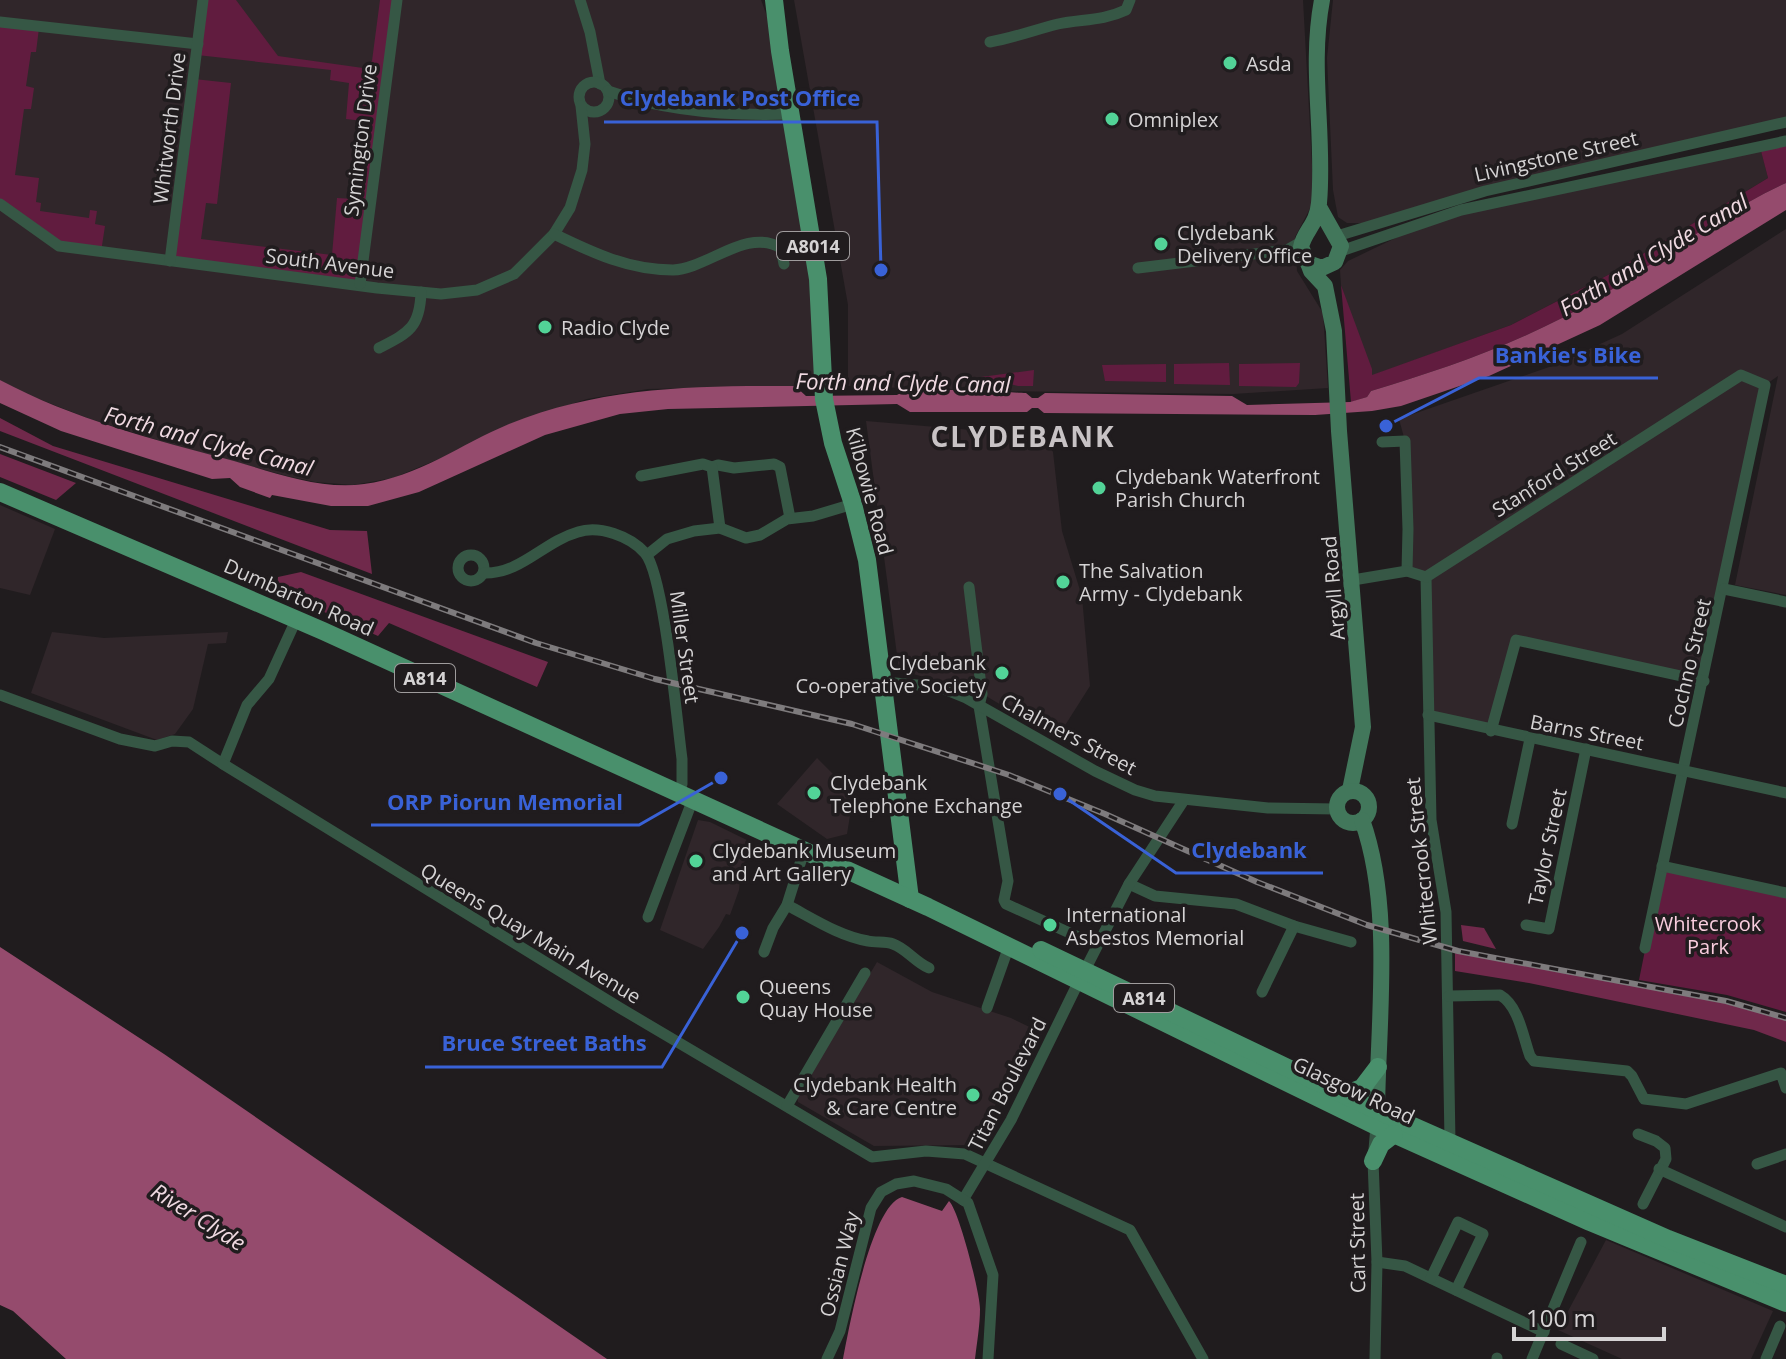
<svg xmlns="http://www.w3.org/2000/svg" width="1786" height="1359" viewBox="0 0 1786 1359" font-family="'Open Sans',sans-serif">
<rect width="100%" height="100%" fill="#201c1e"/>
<g fill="#30262a">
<path d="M0,0h761l19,51 42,329 -27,6 -147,3 -61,10 -77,25 -71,35 -46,19 -40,7 -38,-3 -28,-6 -110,-30 -87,-27 -69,-27 -21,-12z"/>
<path d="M794,0h509l11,201 -19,36 2,34 26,42 5,75 -95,6 -246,-3 -139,-5v-81z"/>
<path d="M1333,0h453v122l-213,48 -186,53h-40l-9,-6 -5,-27 -6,-132z"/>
<path d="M1760,146l8,32 -102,62 -58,35 -97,50 -140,51 -30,-91 -1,-15 8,-9 89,-43z"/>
<path d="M1786,229v366l-51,-10 43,-209 -13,9 -61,296 -188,-41 -25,91 -63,-16 -2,-138 -19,-6 -2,-130 -6,-22 153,-53 70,-32z"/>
<path d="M866,421l177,15 10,16 9,79 20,66 8,89 -33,52 -76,-45 -82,-23z"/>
<path d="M0,505l55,24 -25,66 -30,-7z"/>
<path d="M52,632l52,6 124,-6 -2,11 -18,1 -15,65 -18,25 -18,6 -126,-47z"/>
<path d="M817,758l16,16 2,14 20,-3 -8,49 -20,5 -50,-35z"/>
<path d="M698,820l12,2 43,21 -12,27 -2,20 -9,25 -4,-1 -7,13 -16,22 -43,-19z"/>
<path d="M877,962l55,30 79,26 31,15 -37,73 -8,-4 -23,43 -100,1 -76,-44 -1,-6z"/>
<path d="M1606,1240l167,71 -22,48h-129l-64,-29z"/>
</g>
<g fill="#611c3f">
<path d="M203,0h33l42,56 85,12 9,-7 8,-61h17l-37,284 -189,-23 23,-182 37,4 -14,121 -11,-1 -5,36 131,16 5,-57 17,1 9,-78 -17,-2 3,-36 -19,-3 1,-10 -134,-15z"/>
<path d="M0,23l39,5 -3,24h-5l-5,34 8,2 -3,21h-7l-9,66 24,3 -3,24 5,1 -1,8 49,7 1,-8 7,1 -2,13 10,2 -4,26 -42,-6 -59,-42z"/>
<path d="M1786,145v38c-65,30 -122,75 -183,112 -72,44 -152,72 -232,96l-4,6 -16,5 -10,-117 31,84v6l139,-50 97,-50 160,-97 -7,-27z"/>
<path d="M1229,363l1,22 -56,-1v-20z"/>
<path d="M1300,363l-1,20 -3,4 -57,-1v-22z"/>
<path d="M1166,364v18l-61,-1 -3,-16z"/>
<path d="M1034,370l-1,16h-15l-37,-9z"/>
<path d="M1662,866l124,27v119l-59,-17 -88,-15z"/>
</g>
<g fill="#70294b">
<path d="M0,418l53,28 277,84 37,1 5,43 -372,-143z"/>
<path d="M0,454l76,29 -20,17 -56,-23z"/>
<path d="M301,572l247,90 -11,25 -148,-64 -11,13 -101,-45 1,-14z"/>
<path d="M1461,925l23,3 12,21 -33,-8z"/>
<path d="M1455,953l271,48 60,17v24l-32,-12 -225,-47 -74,-12z"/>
</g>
<g fill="#954b6d">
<path d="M1786,183v27l-186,115 -111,51 -88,30 -29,5 -57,4 -271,-2 -6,-5h-6l-5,4h-117l-13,-8 -229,5 -48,5 -75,21 -126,57 -51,14h-37l-59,-11 -2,3 -30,-11 -10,-9 -18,1 -151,-48 -61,-28v-23c73,39 155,60 234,81 42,12 87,29 130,23 54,-7 97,-40 145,-60 95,-38 187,-38 286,-38l11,10 91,-1c16,-9 104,-3 129,-2l6,5h6l7,-5 187,3 15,9 103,-3 17,-5 4,-6c80,-24 160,-52 232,-96 60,-37 118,-82 183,-112z"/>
<path d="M0,947l164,107 443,305h-541l-53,-48 -13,-6z"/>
<path d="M902,1197l40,14 7,-10c10,9 31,92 31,108 0,16 -3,33 -5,50h-132c6,-31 28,-153 59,-162z"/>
</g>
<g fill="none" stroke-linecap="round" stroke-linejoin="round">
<g stroke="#365745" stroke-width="11">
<path d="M580,0l10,32 10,52"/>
<path d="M0,22l198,22"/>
<path d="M990,42c23,-4 44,-12 68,-18 23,-5 45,-3 68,-14l4,-10"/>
<circle cx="594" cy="97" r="15"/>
<path d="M608,91c57,20 121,25 182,23"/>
<path d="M0,204l59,42 318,42 64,6 36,-4 37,-16 40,-40 16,-26 12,-38 3,-26 -4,-38"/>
<path d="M554,234c39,19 75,36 119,36 34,-1 74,-43 108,-22l3,16"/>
<path d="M1337,236l148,-45 301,-69"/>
<path d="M1341,251l120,-41 325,-69"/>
<path d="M170,261l33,-261"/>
<path d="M1138,268l149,-18 14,-8"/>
<path d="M360,284l37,-284"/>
<path d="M379,348c29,-15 41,-20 42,-56"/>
<path d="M1382,442l23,-1 3,88 -1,42"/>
<path d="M712,467l6,-2 16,3 40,-4 6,3 10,51"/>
<path d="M641,476l62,-12 9,3 8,61"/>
<circle cx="471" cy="568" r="13"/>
<path d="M647,555l20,-16 27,-8 26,-3 26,10 14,-3 27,-16 26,-3 40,-12"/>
<path d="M484,573c37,1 59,-31 94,-41 21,-7 52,4 67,21 19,22 32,169 37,206v25l-4,9"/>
<path d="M1426,577l5,243 15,92 4,229"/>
<path d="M1353,580l54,-9 19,6 315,-202 24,10 -120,563"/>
<path d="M969,587l13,107 -3,12 29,175 -4,19 2,4 90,41"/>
<path d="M1724,589l62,13"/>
<path d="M884,682l55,5 27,11 129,73 40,19 20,6 113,12 68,1"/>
<path d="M0,695l120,44 35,7 17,-5 17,1 34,22 24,-59 22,-26 27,-59"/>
<path d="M1428,715l358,78"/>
<path d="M1491,731l25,-91 188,41"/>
<path d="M223,764l397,244 252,149 54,-6 39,3 165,76 73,129"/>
<path d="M1512,824l18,-85"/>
<path d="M1662,866l124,27"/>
<path d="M1129,884l26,12 81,8 58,22 57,16"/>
<path d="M787,905c25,13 52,31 81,36 8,2 17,0 25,3 14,5 22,18 36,24"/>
<path d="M648,917l45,-118"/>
<path d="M1526,925l23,4 37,-180"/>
<path d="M764,952l9,-24 14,-23 17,-54"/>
<path d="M1085,970l44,-86 55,-84"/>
<path d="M1262,992l32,-66"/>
<path d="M1449,996l51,-1c19,11 23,42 30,61l4,5 93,10 5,5 12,23 42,5 95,-31 5,15"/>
<path d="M987,1008l22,-62"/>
<path d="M787,1106l78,-133"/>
<path d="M1638,1134l18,7 9,7 1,11 -23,45"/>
<path d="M1757,1164l29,-10"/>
<path d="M1659,1169l127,58"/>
<path d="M963,1200l48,-80 68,-139"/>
<path d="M1377,1262l28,4 139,66"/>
<path d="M1431,1278l27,-56 25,12 -27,56"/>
<path d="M1561,1344l32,15"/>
<path d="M1497,1358v1"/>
<path d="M827,1359l13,-28 31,-123 10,-16 15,-8 18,-3 32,8 22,14 25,72 -5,84"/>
<path d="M1375,1359l2,-97 -4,-101 3,-35"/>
<path d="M1532,1359l49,-117"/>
<path d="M1766,1359l14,-33"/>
</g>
<g stroke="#42775b" stroke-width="16">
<path d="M1319,207l22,39 -6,16 -13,6 -14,-5 -7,-16c3,-16 16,-22 18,-44 6,-68 -10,-135 3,-203"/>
<path d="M1308,263l3,8 14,15 9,45 5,100 24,296 -13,63"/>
<circle cx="1353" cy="807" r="16"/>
<path d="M1362,820c31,86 16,200 15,290"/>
</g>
<g stroke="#49906c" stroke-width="18">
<path d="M774,0l6,51 38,228 6,120 9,44 20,61 14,56 43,339"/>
<path d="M0,492l323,139 605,276 448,219 214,96 196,81"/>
<path d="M1041,950l322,154 305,135 118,46"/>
<path d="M1344,1095l18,-7 16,-21"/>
<path d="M1373,1161l8,-17 13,-10"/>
</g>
<defs>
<path id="rail" d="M0,447l536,196 119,36 197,45 157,51 96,39 152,68 110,43 91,26 268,50 60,17"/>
</defs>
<use href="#rail" stroke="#7e7b7d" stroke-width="6"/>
<use href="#rail" stroke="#201c1e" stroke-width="3" stroke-dasharray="9" stroke-linecap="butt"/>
</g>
<g fill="#52d397" stroke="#201c1e" stroke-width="3">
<circle cx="1230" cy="63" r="8"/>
<circle cx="1112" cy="119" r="8"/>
<circle cx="1161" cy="244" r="8"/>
<circle cx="545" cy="327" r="8"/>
<circle cx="1099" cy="488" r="8"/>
<circle cx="1063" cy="582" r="8"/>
<circle cx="1002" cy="673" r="8"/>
<circle cx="814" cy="793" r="8"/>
<circle cx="696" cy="861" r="8"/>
<circle cx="1050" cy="925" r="8"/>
<circle cx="743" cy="997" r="8"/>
<circle cx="973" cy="1095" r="8"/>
</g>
<g text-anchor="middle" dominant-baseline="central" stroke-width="7" stroke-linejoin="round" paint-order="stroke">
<g fill="#201c1e" stroke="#9f9c9d" stroke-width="2">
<rect x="777" y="232" width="72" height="28" rx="6"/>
<rect x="395" y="664" width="60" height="28" rx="6"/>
<rect x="1114" y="984" width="60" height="28" rx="6"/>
</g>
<g font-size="18" font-weight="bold" fill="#d5d3d4">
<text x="813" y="246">A8014</text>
<text x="425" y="678">A814</text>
<text x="1144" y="998">A814</text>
</g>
<g font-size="20" fill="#d5d3d4" stroke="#201c1e" text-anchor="start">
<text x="1246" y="63">Asda</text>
<text x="1128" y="119">Omniplex</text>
<text x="1177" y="232">Clydebank<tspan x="1177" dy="23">Delivery Office</tspan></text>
<text x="561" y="327">Radio Clyde</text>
<text x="1115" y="476">Clydebank Waterfront<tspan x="1115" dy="23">Parish Church</tspan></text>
<text x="1079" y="570">The Salvation<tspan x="1079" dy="23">Army - Clydebank</tspan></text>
<text x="986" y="662" text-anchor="end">Clydebank<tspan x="986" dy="23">Co-operative Society</tspan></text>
<text x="830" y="782">Clydebank<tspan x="830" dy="23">Telephone Exchange</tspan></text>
<text x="712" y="850">Clydebank Museum<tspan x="712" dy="23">and Art Gallery</tspan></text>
<text x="1066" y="914">International<tspan x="1066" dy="23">Asbestos Memorial</tspan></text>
<text x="759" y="986">Queens<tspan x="759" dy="23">Quay House</tspan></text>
<text x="957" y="1084" text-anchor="end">Clydebank Health<tspan x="957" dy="23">&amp; Care Centre</tspan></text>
</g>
<g font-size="20" fill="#d5d3d4" stroke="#201c1e">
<text transform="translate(169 128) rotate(-83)">Whitworth Drive</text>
<text transform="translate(360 140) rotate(-83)">Symington Drive</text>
<text transform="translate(1556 156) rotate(-13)">Livingstone Street</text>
<text transform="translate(330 263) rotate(7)">South Avenue</text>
<text transform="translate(1554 474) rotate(-32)">Stanford Street</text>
<text transform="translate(870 491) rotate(75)">Kilbowie Road</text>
<text transform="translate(1333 588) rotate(-95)">Argyll Road</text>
<text transform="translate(299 597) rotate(24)">Dumbarton Road</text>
<text transform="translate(685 647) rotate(82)">Miller Street</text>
<text transform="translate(1689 663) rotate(-77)">Cochno Street</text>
<text transform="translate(1587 732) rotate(11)">Barns Street</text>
<text transform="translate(1069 734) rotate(28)">Chalmers Street</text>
<text transform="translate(1547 847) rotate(-78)">Taylor Street</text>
<text transform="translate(1421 861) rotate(-96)">Whitecrook Street</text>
<text transform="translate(531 933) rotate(31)">Queens Quay Main Avenue</text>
<text transform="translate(1007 1084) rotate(-63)">Titan Boulevard</text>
<text transform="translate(1354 1090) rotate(25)">Glasgow Road</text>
<text transform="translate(1357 1243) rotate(-91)">Cart Street</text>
<text transform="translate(839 1264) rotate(-76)">Ossian Way</text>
</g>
<g font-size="20" fill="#f9cdde" stroke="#201c1e">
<text x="1708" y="923">Whitecrook<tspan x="1708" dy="23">Park</tspan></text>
</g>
<g font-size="22" font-style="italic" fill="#f0dae2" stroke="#201c1e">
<text transform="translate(1653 254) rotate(-31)">Forth and Clyde Canal</text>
<text transform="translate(903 382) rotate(1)">Forth and Clyde Canal</text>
<text transform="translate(209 440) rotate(15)">Forth and Clyde Canal</text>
<text transform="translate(199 1216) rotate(32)">River Clyde</text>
</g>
<g font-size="28" font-weight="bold" letter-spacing="2" fill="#c8c3c5" stroke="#201c1e">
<text x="1023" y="436">CLYDEBANK</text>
</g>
</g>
<path fill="none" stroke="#3962d7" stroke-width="3" d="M881 270L877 122H604M1386 426L1479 378H1658M721 778L639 825H371M1060 794L1176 873H1323M742 933L662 1067H425"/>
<g fill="#3962d7" stroke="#201c1e" stroke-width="3">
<circle cx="881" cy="270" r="8"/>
<circle cx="1386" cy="426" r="8"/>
<circle cx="721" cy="778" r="8"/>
<circle cx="1060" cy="794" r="8"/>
<circle cx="742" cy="933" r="8"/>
</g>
<g font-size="22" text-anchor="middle" font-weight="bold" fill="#3962d7" stroke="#201c1e" stroke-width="7" stroke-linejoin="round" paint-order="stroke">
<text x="740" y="106">Clydebank Post Office</text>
<text x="1568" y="363">Bankie's Bike</text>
<text x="505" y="810">ORP Piorun Memorial</text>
<text x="1249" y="858">Clydebank</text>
<text x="544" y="1051">Bruce Street Baths</text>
</g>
<path d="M1514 1327v12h150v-12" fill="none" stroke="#d5d3d4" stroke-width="4"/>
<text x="1526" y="1327" font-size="24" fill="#d5d3d4" stroke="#201c1e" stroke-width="6" paint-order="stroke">100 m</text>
</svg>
